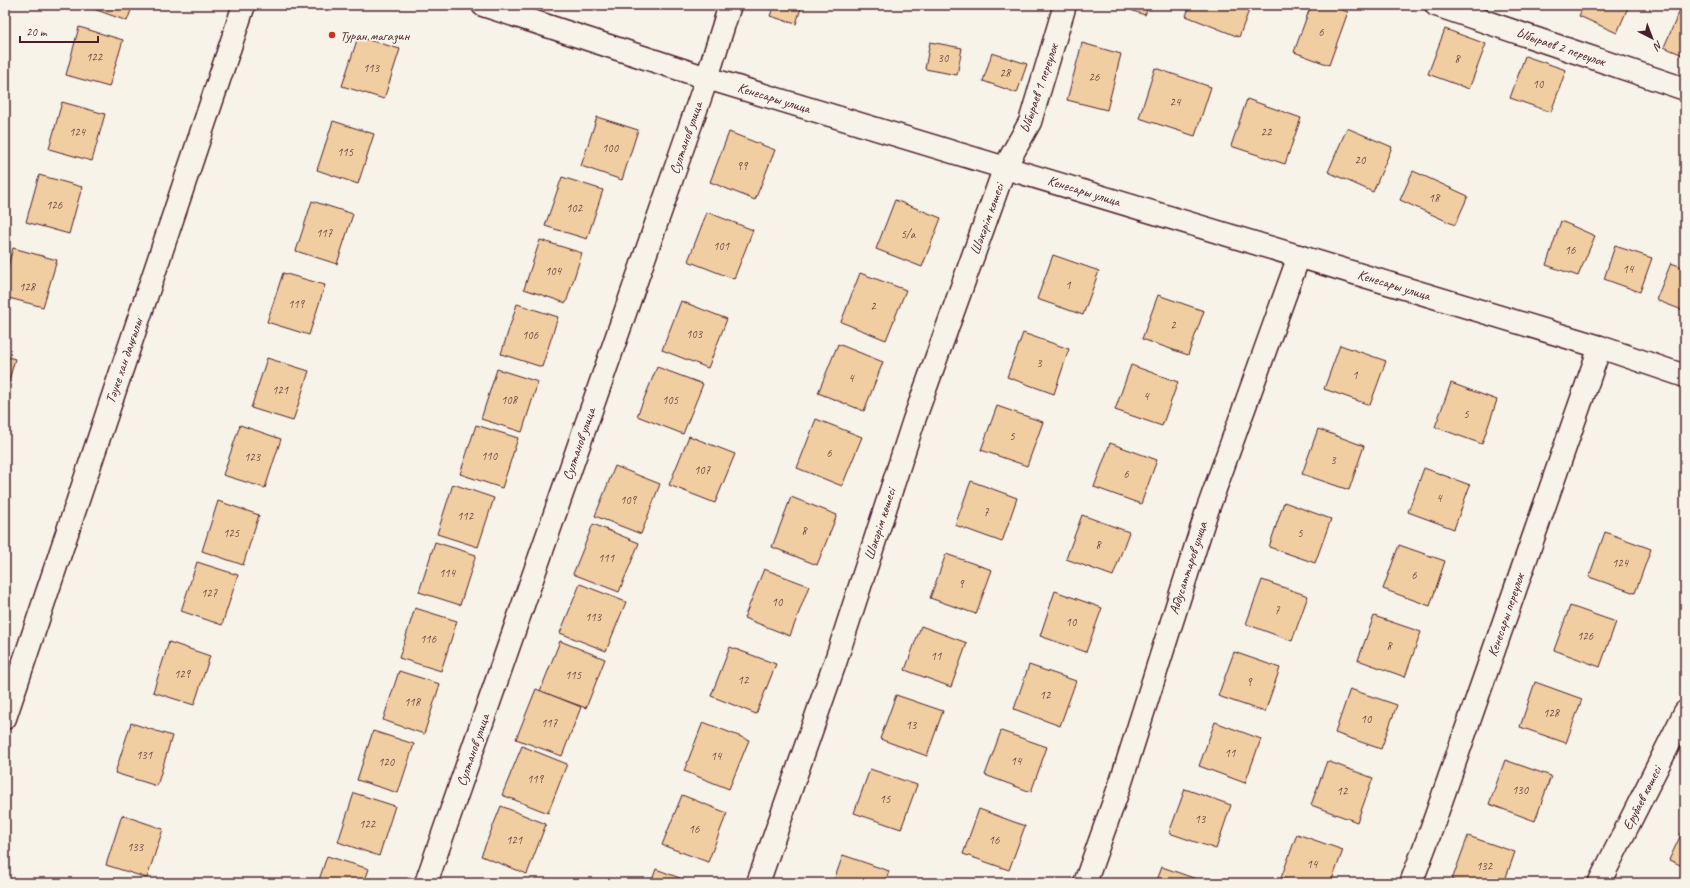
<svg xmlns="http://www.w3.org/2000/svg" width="1690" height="888" viewBox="0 0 1690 888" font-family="Caveat,sans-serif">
<rect width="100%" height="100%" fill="#f7f3e8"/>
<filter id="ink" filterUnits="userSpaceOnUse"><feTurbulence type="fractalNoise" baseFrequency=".025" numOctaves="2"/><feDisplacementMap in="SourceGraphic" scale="8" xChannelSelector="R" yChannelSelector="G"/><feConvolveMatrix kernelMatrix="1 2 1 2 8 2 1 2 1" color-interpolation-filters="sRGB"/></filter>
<g filter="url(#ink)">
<g fill="#f0cea1" stroke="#4a1f2b">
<path d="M83,5h50l-6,16z"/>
<path d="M774,5h28l-6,19 -26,-8z"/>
<path d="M1116,5h33l-4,10z"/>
<path d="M1190,5h61l-12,32 -53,-21z"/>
<path d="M1311,5h17l20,7 -19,53 -35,-13z"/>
<path d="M1584,5h45l-12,28 -38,-17z"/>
<path d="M1681,8l4,2v46l-21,-9z"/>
<path d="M79,27l44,13 -14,47 -43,-12z"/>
<path d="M1445,29l41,15 -17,45 -41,-15z"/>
<path d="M358,37l42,12 -16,50 -42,-13z"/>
<path d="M930,42l32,6 -5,27 -32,-6z"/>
<path d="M1082,43l39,11 -14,56 -40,-10z"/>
<path d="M992,53l35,11 -10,29 -34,-12z"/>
<path d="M1525,56l41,14 -15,42 -41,-14z"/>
<path d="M1155,68l56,19 -16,49 -56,-18z"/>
<path d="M1247,99l54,19 -16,46 -54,-18z"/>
<path d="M62,102l43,12 -13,47 -43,-12z"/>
<path d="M597,117l41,13 -16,50 -41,-14z"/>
<path d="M333,121l41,13 -16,50 -41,-14z"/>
<path d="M1347,128l45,19 -19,45 -45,-20z"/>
<path d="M729,132l46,18 -20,50 -45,-18z"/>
<path d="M1413,171l55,25 -13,29 -55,-25z"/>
<path d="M39,175l43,12 -13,47 -43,-12z"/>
<path d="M562,177l41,13 -16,49 -42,-13z"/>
<path d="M895,200l46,18 -19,49 -46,-18z"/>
<path d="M312,201l41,13 -16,50 -41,-13z"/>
<path d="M707,212l46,18 -19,49 -46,-18z"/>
<path d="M1561,221l34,15 -17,40 -32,-11z"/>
<path d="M540,240l42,13 -16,50 -42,-14z"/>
<path d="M1615,246l37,12 -12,34 -36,-13z"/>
<path d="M13,248l44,12 -14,47 -38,-10v-20z"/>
<path d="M1053,255l46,16 -16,44 -46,-16z"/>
<path d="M1671,263l14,5v43l-29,-11z"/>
<path d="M283,273l42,12 -16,50 -42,-13z"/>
<path d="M860,273l46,17 -20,50 -45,-18z"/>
<path d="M1158,295l46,16 -16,44 -46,-16z"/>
<path d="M681,301l46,18 -19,49 -46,-18z"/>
<path d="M517,304l41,13 -16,50 -41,-13z"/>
<path d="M1023,333l46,16 -15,45 -47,-17z"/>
<path d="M838,344l45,18 -19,49 -46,-18z"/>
<path d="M1340,345l46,16 -16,44 -46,-16z"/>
<path d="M5,356l10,3 -10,36z"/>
<path d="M267,358l42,13 -16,50 -42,-13z"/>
<path d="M1131,365l47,17 -16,44 -47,-16z"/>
<path d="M657,367l46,17 -20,50 -46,-18z"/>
<path d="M497,369l41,13 -16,50 -41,-13z"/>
<path d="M1451,383l46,17 -15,44 -47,-17z"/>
<path d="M997,406l46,16 -16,44 -46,-16z"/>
<path d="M816,419l46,18 -20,49 -45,-18z"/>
<path d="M240,425l41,14 -16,49 -42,-13z"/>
<path d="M476,425l42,13 -16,50 -42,-14z"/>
<path d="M1318,429l46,17 -15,44 -47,-16z"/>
<path d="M689,436l46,18 -20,49 -46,-18z"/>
<path d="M1110,443l47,17 -16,44 -47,-17z"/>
<path d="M615,466l45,18 -19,50 -46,-18z"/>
<path d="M1424,468l46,17 -16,44 -46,-17z"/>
<path d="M1685,478v14l-5,-2z"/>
<path d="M971,481l46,17 -15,44 -47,-17z"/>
<path d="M453,484l41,14 -16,49 -41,-13z"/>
<path d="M791,497l46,18 -20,50 -45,-18z"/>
<path d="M218,501l41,14 -16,50 -41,-14z"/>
<path d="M1284,502l47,17 -16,44 -46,-16z"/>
<path d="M1082,515l47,17 -16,44 -47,-17z"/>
<path d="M593,524l46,19 -20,49 -46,-18z"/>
<path d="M1605,532l46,17 -16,44 -46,-16z"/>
<path d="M435,542l41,13 -16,50 -41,-13z"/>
<path d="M1399,545l46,16 -15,45 -47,-17z"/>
<path d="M946,554l46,16 -16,44 -46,-16z"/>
<path d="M197,562l41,13 -16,50 -41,-14z"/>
<path d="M764,569l45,17 -19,50 -46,-18z"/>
<path d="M1262,580l46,16 -16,45 -46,-17z"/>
<path d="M580,584l46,18 -20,49 -46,-18z"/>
<path d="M1055,591l47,17 -16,44 -46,-16z"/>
<path d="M1570,606l46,16 -16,45 -46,-17z"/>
<path d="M415,608l42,13 -16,50 -42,-13z"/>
<path d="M1374,616l47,16 -16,45 -47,-17z"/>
<path d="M921,626l46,17 -16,44 -46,-17z"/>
<path d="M560,641l45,18 -19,49 -46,-17z"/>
<path d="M169,642l41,14 -16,49 -41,-13z"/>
<path d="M730,647l46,17 -20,50 -45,-18z"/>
<path d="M1234,652l46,16 -15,44 -47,-16z"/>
<path d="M1029,665l47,16 -16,45 -46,-17z"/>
<path d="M399,671l41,13 -16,50 -41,-14z"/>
<path d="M1535,682l47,17 -16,44 -46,-16z"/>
<path d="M536,689l45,18 -19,49 -46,-17z"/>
<path d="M1350,689l47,16 -16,44 -46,-16z"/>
<path d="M896,695l47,16 -16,45 -47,-17z"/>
<path d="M703,722l46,18 -20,49 -45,-18z"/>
<path d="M1215,722l46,17 -16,44 -46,-17z"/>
<path d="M131,723l41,13 -15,50 -42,-13z"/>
<path d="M373,731l41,13 -16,49 -41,-13z"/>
<path d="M1001,731l46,16 -16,45 -46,-17z"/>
<path d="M522,746l45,18 -19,49 -46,-18z"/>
<path d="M1505,760l46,16 -16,45 -46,-17z"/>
<path d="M1327,761l46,17 -16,44 -46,-17z"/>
<path d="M870,769l47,16 -16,44 -47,-16z"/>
<path d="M1185,789l46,16 -15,44 -47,-16z"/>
<path d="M354,793l41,13 -16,50 -41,-14z"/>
<path d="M682,795l45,18 -19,49 -46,-17z"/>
<path d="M501,806l45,18 -19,50 -46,-18z"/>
<path d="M979,809l46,17 -16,44 -46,-16z"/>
<path d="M122,815l41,14 -16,49 -41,-13z"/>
<path d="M1685,826v41l-16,-7z"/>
<path d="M1297,834l46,16 -12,33h-36l-14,-5z"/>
<path d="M1468,836l47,16 -11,31h-44l-8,-3z"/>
<path d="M843,855l46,16 -4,12h-52z"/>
<path d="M327,856l42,13 -5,14h-46z"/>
<path d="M1162,867l46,16h-52z"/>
<path d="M656,869l37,14h-42z"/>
</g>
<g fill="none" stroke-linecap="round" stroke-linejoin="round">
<defs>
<g id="minor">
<path d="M483,5l224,73 893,269 85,29"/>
<path d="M1436,5l249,84"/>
<path d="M426,883l281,-805 23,-73"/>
<path d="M758,883l78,-223 78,-240 91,-253 25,-45 35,-117"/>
<path d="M1085,883l36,-101 85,-268 93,-258"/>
<path d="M1411,883l20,-53 169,-483"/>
</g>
<path id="tertiary" d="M5,718l239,-713"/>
<path id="secondary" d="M1599,883l86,-171"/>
</defs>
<use href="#minor" stroke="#4a1f2b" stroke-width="25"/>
<use href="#tertiary" stroke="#4a1f2b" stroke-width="25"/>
<use href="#secondary" stroke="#4a1f2b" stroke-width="25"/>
<use href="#minor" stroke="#f7f3e8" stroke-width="22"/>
<use href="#tertiary" stroke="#f7f3e8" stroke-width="22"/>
<use href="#secondary" stroke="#f7f3e8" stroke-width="22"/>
</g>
</g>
<circle fill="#c8321e" stroke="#f7f3e8" stroke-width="1.5" cx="332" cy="35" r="4"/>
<g text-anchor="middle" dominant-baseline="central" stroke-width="3.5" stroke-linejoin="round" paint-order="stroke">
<g font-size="12" fill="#744b48">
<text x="1321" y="32">6</text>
<text x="94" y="57">122</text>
<text x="943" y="58">30</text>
<text x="1457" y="59">8</text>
<text x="371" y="68">113</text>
<text x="1005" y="73">28</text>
<text x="1094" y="77">26</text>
<text x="1538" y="84">10</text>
<text x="1175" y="102">24</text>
<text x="77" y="132">124</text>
<text x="1266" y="132">22</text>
<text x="610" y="148">100</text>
<text x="345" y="152">115</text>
<text x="1360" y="160">20</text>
<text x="742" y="166">99</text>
<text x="1434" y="198">18</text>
<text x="54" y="205">126</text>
<text x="574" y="208">102</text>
<text x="324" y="233">117</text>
<text x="908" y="234">5/а</text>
<text x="721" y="246">101</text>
<text x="1570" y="250">16</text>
<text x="1628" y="269">14</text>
<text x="553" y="271">104</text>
<text x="1068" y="285">1</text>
<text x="27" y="287">128</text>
<text x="296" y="304">119</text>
<text x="873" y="306">2</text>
<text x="1173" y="325">2</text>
<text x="694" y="334">103</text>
<text x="530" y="335">106</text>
<text x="1039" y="363">3</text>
<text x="1355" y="375">1</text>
<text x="851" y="378">4</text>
<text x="280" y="390">121</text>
<text x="1146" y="396">4</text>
<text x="509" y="400">108</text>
<text x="670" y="400">105</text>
<text x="1466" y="414">5</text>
<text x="1012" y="436">5</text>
<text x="829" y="453">6</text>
<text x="489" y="456">110</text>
<text x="252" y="457">123</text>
<text x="1333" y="460">3</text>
<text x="702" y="470">107</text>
<text x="1126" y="474">6</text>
<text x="1439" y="498">4</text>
<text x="628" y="500">109</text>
<text x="986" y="512">7</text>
<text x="465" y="516">112</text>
<text x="804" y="531">8</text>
<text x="231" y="533">125</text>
<text x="1300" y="533">5</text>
<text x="1098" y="545">8</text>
<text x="606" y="558">111</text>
<text x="1620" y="563">124</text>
<text x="447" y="573">114</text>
<text x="1414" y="575">6</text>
<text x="961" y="584">9</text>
<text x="209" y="593">127</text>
<text x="777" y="602">10</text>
<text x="1277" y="610">7</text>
<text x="593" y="617">113</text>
<text x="1071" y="622">10</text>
<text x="1585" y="636">126</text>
<text x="428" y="639">116</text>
<text x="1389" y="646">8</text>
<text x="936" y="656">11</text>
<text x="182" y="674">129</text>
<text x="573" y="675">115</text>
<text x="743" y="680">12</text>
<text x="1249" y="682">9</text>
<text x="1045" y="695">12</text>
<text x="412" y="702">118</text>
<text x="1551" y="713">128</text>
<text x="1366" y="719">10</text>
<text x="549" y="723">117</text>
<text x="911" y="725">13</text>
<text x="1230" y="753">11</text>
<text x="144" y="755">131</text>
<text x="716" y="756">14</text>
<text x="1016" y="761">14</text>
<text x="386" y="762">120</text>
<text x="535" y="779">119</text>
<text x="1520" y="790">130</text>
<text x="1342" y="791">12</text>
<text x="885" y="799">15</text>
<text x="1200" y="819">13</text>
<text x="367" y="824">122</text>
<text x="694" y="829">16</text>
<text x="514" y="840">121</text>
<text x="994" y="840">16</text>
<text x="135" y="847">133</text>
<text x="1312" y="864">14</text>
<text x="1484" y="866">132</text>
</g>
<g font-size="14" fill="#4a1f2b" stroke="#f7f3e8" text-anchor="start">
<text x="340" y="35">Туран магазин</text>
</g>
<g font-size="14" fill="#4a1f2b" stroke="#f7f3e8">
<text transform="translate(1561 47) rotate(19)">Ыбыраев 2 переулок</text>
<text transform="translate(1039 88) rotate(-71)">Ыбыраев 1 переулок</text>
<text transform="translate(774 98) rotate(17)">Кенесары улица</text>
<text transform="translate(686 138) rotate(-71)">Султанов улица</text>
<text transform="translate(1084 191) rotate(17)">Кенесары улица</text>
<text transform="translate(987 219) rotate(-70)">Шәкәрім көшесі</text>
<text transform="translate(1394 285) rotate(17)">Кенесары улица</text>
<text transform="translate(124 361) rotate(-71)">Тәуке хан даңғылы</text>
<text transform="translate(579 444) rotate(-71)">Султанов улица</text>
<text transform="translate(880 524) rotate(-72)">Шәкәрім көшесі</text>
<text transform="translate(1188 568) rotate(-72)">Абдусаттаров улица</text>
<text transform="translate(1506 615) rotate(-71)">Кенесары переулок</text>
<text transform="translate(473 750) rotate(-71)">Султанов улица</text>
<text transform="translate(1642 798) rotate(-63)">Ерубаев көшесі</text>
</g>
</g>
<rect width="1690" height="888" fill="none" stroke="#f7f3e8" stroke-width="20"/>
<rect x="10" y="10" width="1670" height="868" fill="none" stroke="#4a1f2b" stroke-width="1.5" filter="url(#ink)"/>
<g transform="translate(1652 38) rotate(138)" stroke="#f7f3e8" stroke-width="3" paint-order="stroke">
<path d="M0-3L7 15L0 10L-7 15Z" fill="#4a1f2b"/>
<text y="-6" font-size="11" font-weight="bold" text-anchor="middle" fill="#4a1f2b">N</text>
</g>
<path d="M20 36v6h78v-6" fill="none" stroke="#4a1f2b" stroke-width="2"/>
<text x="26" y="36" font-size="12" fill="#4a1f2b" stroke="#f7f3e8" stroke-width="3" paint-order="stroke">20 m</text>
</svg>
